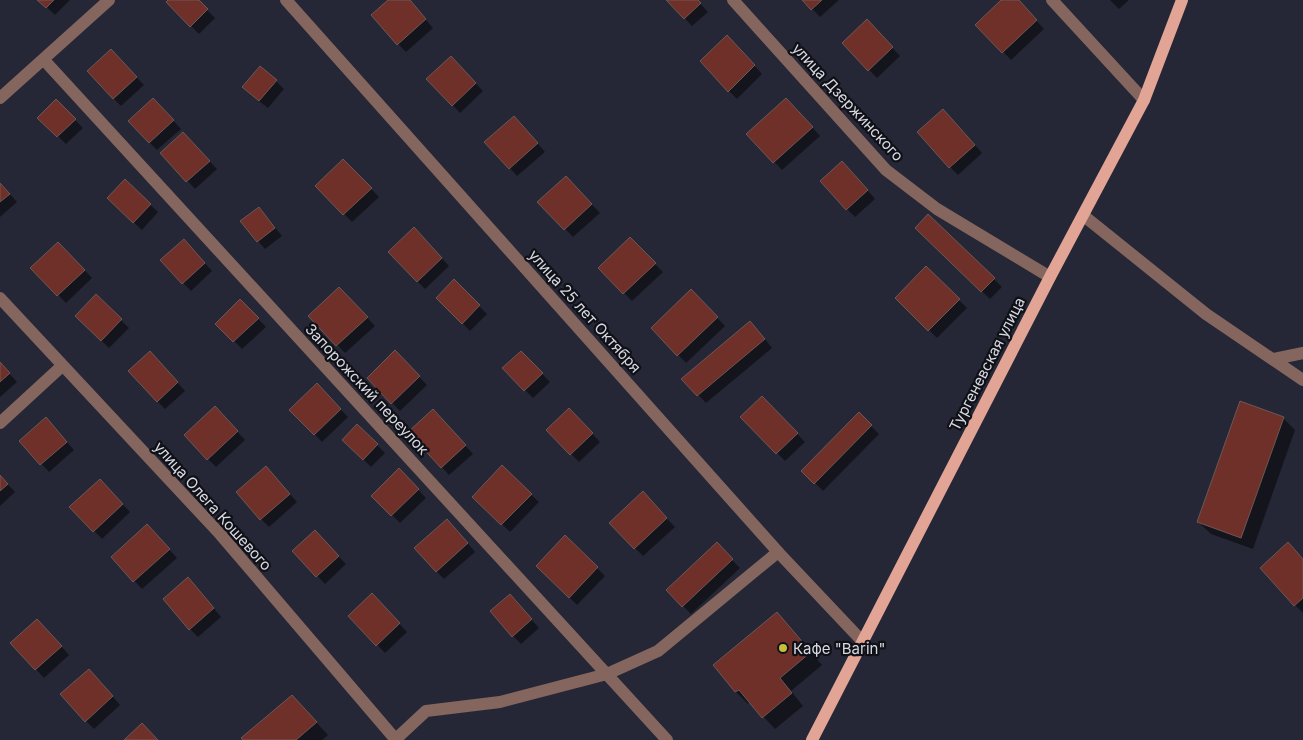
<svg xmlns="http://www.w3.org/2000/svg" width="1303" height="740" viewBox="0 0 1303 740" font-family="Inter,sans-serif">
<rect width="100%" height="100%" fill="#252736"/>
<g fill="#0007">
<path d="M39,0h31l-15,15z"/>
<path d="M170,0h27l18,18 -16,16 -32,-32z"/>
<path d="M390,0h19l24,28 -27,24 -8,-8z"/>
<path d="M668,0h29l11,12 -16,14z"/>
<path d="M804,0h35l-19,17z"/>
<path d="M1003,0h14l27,29 -33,31 -34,-35z"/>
<path d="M1110,0h19l-10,9z"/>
<path d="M867,21l33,35 -23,22 -34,-35z"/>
<path d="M735,45l27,29 -25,25 -8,-8z"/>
<path d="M451,58l32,33 -23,22 -32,-34z"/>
<path d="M119,59l25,26 -23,21 -8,-8z"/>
<path d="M276,81l8,8 -16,19 -17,-13z"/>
<path d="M56,101l27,27 -17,16 -27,-26z"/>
<path d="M161,107l20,22 -24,21 -8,-8z"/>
<path d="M794,107l26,29 -38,34 -34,-36z"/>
<path d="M951,118l31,35 -24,22 -8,-8z"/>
<path d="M522,125l23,27 -28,24 -7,-8z"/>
<path d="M191,142l26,27 -22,20 -33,-36z"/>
<path d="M343,160l36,37 -27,25 -35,-36z"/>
<path d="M850,170l25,29 -20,18 -8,-8z"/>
<path d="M566,177l34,36 -27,24 -34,-35z"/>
<path d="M125,181l33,31 -16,18 -26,-24z"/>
<path d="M0,183l17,19 -17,15z"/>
<path d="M259,208l23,28 -17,13 -7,-8z"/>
<path d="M928,215l74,72 -12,12 -74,-71z"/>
<path d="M414,229l35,37 -24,23 -36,-36z"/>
<path d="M630,239l33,33 -31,29 -32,-33z"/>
<path d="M58,243l34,35 -26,25 -34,-35z"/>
<path d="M192,249l20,22 -21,20 -8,-8z"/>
<path d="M926,268l41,40 -30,30 -40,-40z"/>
<path d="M454,281l33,33 -17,17 -32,-33z"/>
<path d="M691,291l34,35 -39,37 -34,-35z"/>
<path d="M96,296l33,32 -20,20 -33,-32z"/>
<path d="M347,296l28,30 -30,27 -35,-37z"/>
<path d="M240,300l26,27 -24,22 -25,-25z"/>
<path d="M758,330l14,18 -66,55 -23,-24z"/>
<path d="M395,352l32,33 -27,26 -32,-33z"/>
<path d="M521,352l29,30 -17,16 -29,-29z"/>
<path d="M158,361l27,30 -20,18 -8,-8z"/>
<path d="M0,363l17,19 -17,15z"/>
<path d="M317,385l31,32 -26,25 -31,-32z"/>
<path d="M762,397l43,45 -20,19 -43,-44z"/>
<path d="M569,409l31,33 -21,20 -32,-32z"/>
<path d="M859,414l20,20 -56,57 -20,-20z"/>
<path d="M223,416l22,24 -29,27 -8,-8z"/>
<path d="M1283,418l12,12 -42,119 -42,-15 -13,-12z"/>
<path d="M441,419l32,35 -24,21 -39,-43z"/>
<path d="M54,427l20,23 -25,22 -28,-31z"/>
<path d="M344,440l33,5 8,8 -14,14z"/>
<path d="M502,467l37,35 -29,30 -36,-35z"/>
<path d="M399,470l27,28 -26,25 -27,-27z"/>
<path d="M0,476l15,16 -15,14z"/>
<path d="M274,476l23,26 -28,25 -8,-8z"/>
<path d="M100,480l30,32 -28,27 -31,-32z"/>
<path d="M650,501l25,26 -32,29 -8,-8z"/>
<path d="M455,528l20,24 -31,27 -8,-8z"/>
<path d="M315,532l31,32 -21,20 -31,-33z"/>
<path d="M155,534l22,24 -35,31 -30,-32z"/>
<path d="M566,537l39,39 -28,29 -39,-39z"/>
<path d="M716,544l24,24 -49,46 -23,-24z"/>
<path d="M1303,560v53l-8,-8z"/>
<path d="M196,587l25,30 -23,20 -8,-8z"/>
<path d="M372,595l35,37 -22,21 -35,-37z"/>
<path d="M517,603l22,25 -18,16 -8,-8z"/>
<path d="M777,613l45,52 -31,26 12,15 -28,23 -25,-27 -2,2 -12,-12 -22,-27z"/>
<path d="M45,628l24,27 -25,23 -32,-35z"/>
<path d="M97,678l23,27 -26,24 -8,-8z"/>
<path d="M304,709l24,26 -6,5h-78z"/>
</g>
<g fill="#6f302a" stroke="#6c5855">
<path d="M37,0h17l-8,8z"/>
<path d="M168,0h31l9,9 -18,18 -24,-25z"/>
<path d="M388,0h22l16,19 -29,26 -26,-30z"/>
<path d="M666,0h32l3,3 -17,16z"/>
<path d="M802,0h20l-11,10z"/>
<path d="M1001,0h18l18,20 -35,33 -27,-28z"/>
<path d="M867,19l26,28 -25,24 -26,-28z"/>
<path d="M727,35l28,30 -27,27 -28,-31z"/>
<path d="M111,49l26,28 -24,22 -26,-28z"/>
<path d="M451,56l25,27 -24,23 -26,-27z"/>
<path d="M260,66l17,14 -18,21 -17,-14z"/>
<path d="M153,98l21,22 -25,23 -21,-22z"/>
<path d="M786,98l27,29 -40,36 -27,-29z"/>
<path d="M56,99l20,20 -19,18 -20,-19z"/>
<path d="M943,109l32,36 -26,23 -32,-36z"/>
<path d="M514,116l24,27 -29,26 -25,-27z"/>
<path d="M183,132l27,29 -24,21 -26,-29z"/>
<path d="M343,159l29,29 -29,27 -28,-29z"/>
<path d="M842,161l26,29 -22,20 -26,-29z"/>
<path d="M566,176l26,28 -28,26 -27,-28z"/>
<path d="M125,179l26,25 -18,19 -26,-25z"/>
<path d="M0,183l10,11 -10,8z"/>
<path d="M259,207l16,21 -18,14 -17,-21z"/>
<path d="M928,214l67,64 -14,14 -66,-64z"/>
<path d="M414,227l28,31 -25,24 -29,-30z"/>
<path d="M630,237l26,26 -33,31 -25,-26z"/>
<path d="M184,239l21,24 -23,21 -22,-24z"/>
<path d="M58,242l27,28 -28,26 -27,-28z"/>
<path d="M926,266l34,33 -32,32 -33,-33z"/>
<path d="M454,279l26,26 -18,19 -26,-26z"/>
<path d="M339,287l29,30 -32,29 -28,-30z"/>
<path d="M691,289l27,28 -41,39 -26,-28z"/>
<path d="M96,294l26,25 -21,22 -26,-25z"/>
<path d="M240,299l19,19 -26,24 -18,-18z"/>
<path d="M750,321l15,18 -68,57 -16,-17z"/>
<path d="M395,350l25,26 -29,28 -24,-26z"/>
<path d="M150,351l28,31 -21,20 -29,-31z"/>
<path d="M521,351l22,22 -19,18 -22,-23z"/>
<path d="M0,362l10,11 -10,9z"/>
<path d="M317,383l24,26 -27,26 -25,-25z"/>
<path d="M762,396l36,37 -22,21 -36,-37z"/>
<path d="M1240,401l44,16 -43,121 -44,-16z"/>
<path d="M215,406l23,25 -31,29 -23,-25z"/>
<path d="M569,408l24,25 -23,22 -24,-25z"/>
<path d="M433,409l33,36 -25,23 -33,-36z"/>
<path d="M859,412l13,13 -58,59 -13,-13z"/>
<path d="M46,417l21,25 -27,23 -21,-24z"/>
<path d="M357,424l21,20 -15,16 -21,-20z"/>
<path d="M502,465l30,29 -31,31 -29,-28z"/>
<path d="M266,466l24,28 -30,26 -24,-28z"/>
<path d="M399,468l20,21 -28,27 -20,-20z"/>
<path d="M0,475l8,9 -8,7z"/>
<path d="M100,479l23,25 -30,28 -24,-25z"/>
<path d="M643,491l24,27 -33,31 -25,-26z"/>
<path d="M447,519l21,24 -32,29 -22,-24z"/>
<path d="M147,524l23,25 -37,33 -22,-25z"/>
<path d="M315,530l24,26 -23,21 -24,-26z"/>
<path d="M565,535l33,32 -29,31 -33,-32z"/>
<path d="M717,542l16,17 -51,48 -16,-17z"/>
<path d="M1288,542l15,17v39l-9,8 -34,-38z"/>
<path d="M188,577l26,31 -25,22 -26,-31z"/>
<path d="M372,593l28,30 -24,23 -28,-30z"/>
<path d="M510,594l22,25 -20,18 -22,-26z"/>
<path d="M777,612l34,40 -31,26 12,15 -30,25 -23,-28 -4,2 -22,-27z"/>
<path d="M37,619l25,27 -27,24 -25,-27z"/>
<path d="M89,669l24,27 -28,26 -25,-28z"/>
<path d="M292,695l25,27 -21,18h-53l-2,-2z"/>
<path d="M142,723l16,17h-34z"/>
</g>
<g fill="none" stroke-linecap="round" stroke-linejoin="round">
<g stroke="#85665f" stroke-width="12">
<path d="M286,0l492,552 85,90"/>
<path d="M733,0l153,170 51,39 113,68"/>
<path d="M1052,0l92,100"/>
<path d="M44,60l623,680"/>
<path d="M0,98l109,-98"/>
<path d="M1084,216l122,98 97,66"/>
<path d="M0,298l220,236 176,206"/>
<path d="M1274,359l29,-6"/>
<path d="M0,423l62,-57"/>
<path d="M396,739l30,-28 74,-9 107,-28 51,-23 120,-99"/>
</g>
<path stroke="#e2a494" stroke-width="12" d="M812,740l238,-463 94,-177 38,-100"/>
</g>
<circle fill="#c6bc3d" stroke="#101117" stroke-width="2" cx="783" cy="648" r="5"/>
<g text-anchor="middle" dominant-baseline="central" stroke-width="4.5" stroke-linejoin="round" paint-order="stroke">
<g font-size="15" fill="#d7d9e3" stroke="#101117">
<text transform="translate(848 102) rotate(47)">улица Дзержинского</text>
<text transform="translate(585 311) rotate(48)">улица 25 лет Октября</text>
<text transform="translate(987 364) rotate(-63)">Тургеневская улица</text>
<text transform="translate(367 389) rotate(47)">Запорожский переулок</text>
<text transform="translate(213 506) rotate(48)">улица Олега Кошевого</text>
</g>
<g font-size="15" fill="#d7d9e3" stroke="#101117" text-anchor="start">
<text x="793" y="648">Кафе "Barin"</text>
</g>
</g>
</svg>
